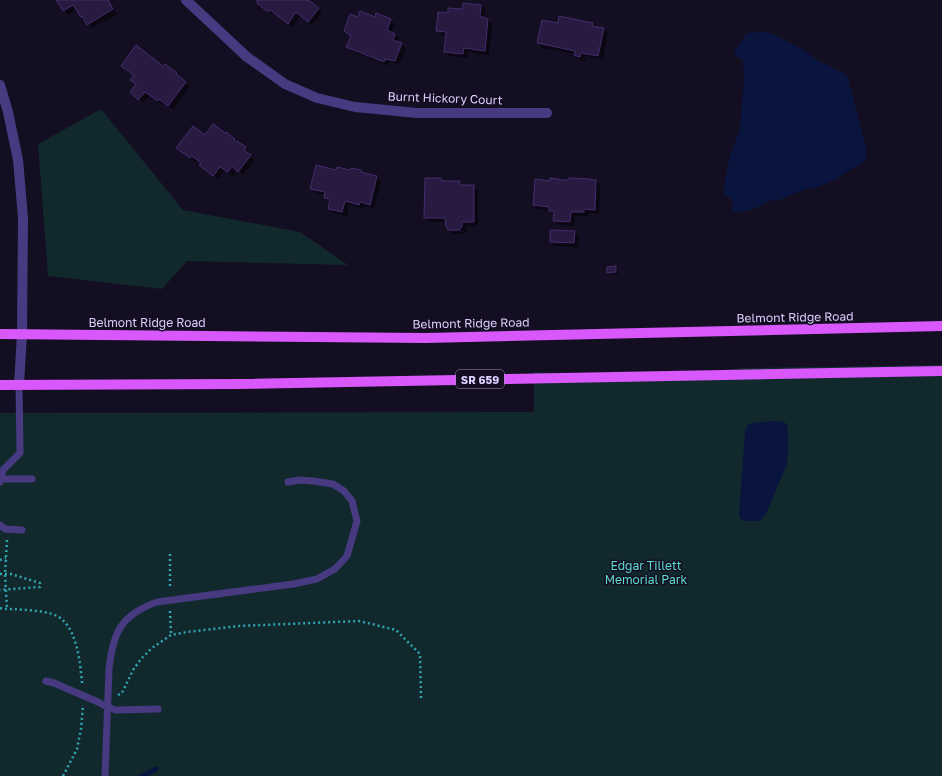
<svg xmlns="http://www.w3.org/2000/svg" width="942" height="776" viewBox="0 0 942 776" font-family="'Golos Text',sans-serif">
<rect width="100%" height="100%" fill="#140e22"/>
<g fill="#11292c">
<path d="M101,109l82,101 117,22 48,33 -161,-4 -25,28 -114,-13 -10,-132z"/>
<path d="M942,365v411h-942v-363l534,-1v-40l131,5 77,-9z"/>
</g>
<g fill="#0a153f">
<path d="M763,32l8,1 29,15 19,13 28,14 20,77 -2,9 -29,18 -20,9h-7l-32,13 -6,-1 -15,8 -14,4h-10l1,-7 -1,-6 -8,-4 1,-15 5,-24 10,-27 4,-49 -1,-20 -10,-6 14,-21z"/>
<path d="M776,421l7,1 4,2 1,6v17l-1,17 -22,52 -4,4 -3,1h-14l-3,-1 -2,-5 6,-84 2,-5 4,-3z"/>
</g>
<g fill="#0007">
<path d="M57,0h50l3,3 7,11 -25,14 -10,-11 -5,-8 -9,6 -4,-5z"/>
<path d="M256,0h57l-2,3 11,10 -10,12 -12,-9 -8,11 -17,-14 -2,2z"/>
<path d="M481,6l4,4 -1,8 4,1 4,5 -3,31 -21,-3v6l-19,-2 -4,-4 2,-16 -5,-1 -5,-4 12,-17z"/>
<path d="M358,18h17l15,2 5,4 -4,9 3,2 5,4 -2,4 5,1 4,5 -7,15 -10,-2 -1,4 -36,-15 -4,-4 4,-10 -7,-6z"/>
<path d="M593,24l3,3 8,2 4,4 -5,27 -18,-4v5l-6,-2 -4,-5 -33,-6 -4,-5 20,-18z"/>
<path d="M165,65l12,9 4,4 -1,1 10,8 -17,22 -9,-6 -1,2 -13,-10 -7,8 -12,-11 5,-7 -5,-5 3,-4 -7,-6 37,-3z"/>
<path d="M205,136l30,3 14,13 -1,2 7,6 -12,15 -6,-5 -4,6 -8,-6 -7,9 -13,-10 -3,-5 -5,-5 -2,3 -13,-10z"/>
<path d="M337,171h23l3,3 14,3 4,4 -7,27 -10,-2v3l-15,-4 -2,11 -14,-3 -4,-5 1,-6 -5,-5 1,-2 -10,-2 -5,-4z"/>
<path d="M441,179l3,3h16l4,4h9l5,5v35h-12v5l-2,3h-11l-3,-3 14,1v-2l-14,-1v1l-4,-8h-17l-4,-5z"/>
<path d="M560,181h36l4,5 -1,28 -11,-1v3h-13l-1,10 -15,-1 -5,-4 1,-6 -5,-5 -12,-1 -4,-5 17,-22z"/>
<path d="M551,231l23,1 5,4 -1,11 -23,-1 -4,-4z"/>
<path d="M616,267l2,2v5h-8l-2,-2z"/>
</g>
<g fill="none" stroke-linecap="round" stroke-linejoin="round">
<path stroke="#0a153f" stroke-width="5" d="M142,776l14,-7"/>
</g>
<g fill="#291a42" stroke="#442d6e">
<path d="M56,0h52l5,9 -26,16 -5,-9 -1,1 -8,-12 -10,6z"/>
<path d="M256,0h53l10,8 -11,14 -12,-10 -8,12 -18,-14 -2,2 -11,-9 1,-1z"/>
<path d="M463,3l18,2 -1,11 8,3 -3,32 -21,-3 -1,6 -19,-2 2,-20 -10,-1 2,-19 10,1v-5l14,1z"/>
<path d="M360,11l15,6 1,-4 15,6 -4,11 8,4 -2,6 9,3 -7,18 -10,-2 -1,3 -38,-15 5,-11 -7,-5 6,-17 8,3z"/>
<path d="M559,16l34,7 -1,3 12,2 -6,28 -17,-3 -1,4 -6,-2 1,-4 -38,-8 5,-23 16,3z"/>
<path d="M136,45l27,21 2,-2 12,9 -1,1 10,8 -18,24 -9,-7 -1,2 -13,-9 -7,8 -8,-8 6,-8 -6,-4 4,-5 -13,-9z"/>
<path d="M213,124l12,9 1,-1 9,7 -1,2 2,1 1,-1 9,6 -2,3 7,5 -13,17 -6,-5 -4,5 -8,-5 -7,9 -14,-11 2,-2 -9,-7 -2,2 -14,-10 17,-22 12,9z"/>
<path d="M316,165l20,5 1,-3 13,3 1,-2 10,2v2l16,4 -7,29 -10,-3 -1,3 -14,-4 -3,11 -14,-3 2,-10 -6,-1 1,-6 -15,-3z"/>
<path d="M425,178h16l1,3h18v4h14v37h-12v5l-3,3h-11l-2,-4 -1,-8h-21z"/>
<path d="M550,178l9,1v1h9v-2l23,1v1h5l-1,30 -11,-1v3h-13l-1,10 -17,-1 1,-10h-5v-4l-16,-2 2,-26 15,2z"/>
<path d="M550,230l25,1 -1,12 -24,-1z"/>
<path d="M616,266v6l-9,1v-6z"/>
</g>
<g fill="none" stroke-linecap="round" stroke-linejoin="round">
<g stroke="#30a6b2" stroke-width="2.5" stroke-dasharray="2 3" stroke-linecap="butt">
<path d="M7,540l-2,34 2,35"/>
<path d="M170,554v35"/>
<path d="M0,560l6,-2"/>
<path d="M0,574h11l29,9v4l-40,3"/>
<path d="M0,608c4,1 8,1 12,1 13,1 27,1 40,5 25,7 28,48 30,69"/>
<path d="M170,611l1,24"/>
<path d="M118,695l4,-2 11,-23 8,-11 11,-11 19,-13 16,-3 52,-6 120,-5 37,9 24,24 1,44"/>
<path d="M63,776l14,-27 4,-20 2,-23"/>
</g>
<g stroke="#473a80" stroke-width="7">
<path d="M1,479h31"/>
<path d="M0,482l3,-12 17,-17 -1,-68"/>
<path d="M0,525l5,4 17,1"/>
<path d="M46,681l8,2 44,19 9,5 9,3 42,-1"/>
<path d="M105,776l4,-107c4,-37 12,-54 48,-67l136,-18 24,-5 18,-10 12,-13 10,-35 -5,-20 -8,-10 -11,-7 -20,-3 -14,-1 -11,2"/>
</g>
<path stroke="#473a80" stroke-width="10" d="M186,0l61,57 38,27 32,14 38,9 62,6h130"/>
<path stroke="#473a80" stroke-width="10" d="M0,85l8,27 10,48 5,58 -1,116 -3,51"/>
<g stroke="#d858fc" stroke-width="10">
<path d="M0,334l426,4 516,-12"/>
<path d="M0,385l238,-1 704,-13"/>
</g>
</g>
<g text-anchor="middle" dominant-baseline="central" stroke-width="3" stroke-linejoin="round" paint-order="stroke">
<rect fill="#140e22" stroke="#a095bc" stroke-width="1" x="456" y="370" width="48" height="18" rx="3"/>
<g font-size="11" font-weight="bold" fill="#dccffe">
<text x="480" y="379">SR 659</text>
</g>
<g font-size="12" fill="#dccffe" stroke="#140e22">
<text transform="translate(445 98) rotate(2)">Burnt Hickory Court</text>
<text transform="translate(795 317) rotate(-1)">Belmont Ridge Road</text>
<text x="147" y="322">Belmont Ridge Road</text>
<text transform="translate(471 323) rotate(-1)">Belmont Ridge Road</text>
</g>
<g font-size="12" fill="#5dddd0" stroke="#140e22">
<text x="646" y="565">Edgar Tillett<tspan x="646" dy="14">Memorial Park</tspan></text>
</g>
</g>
</svg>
